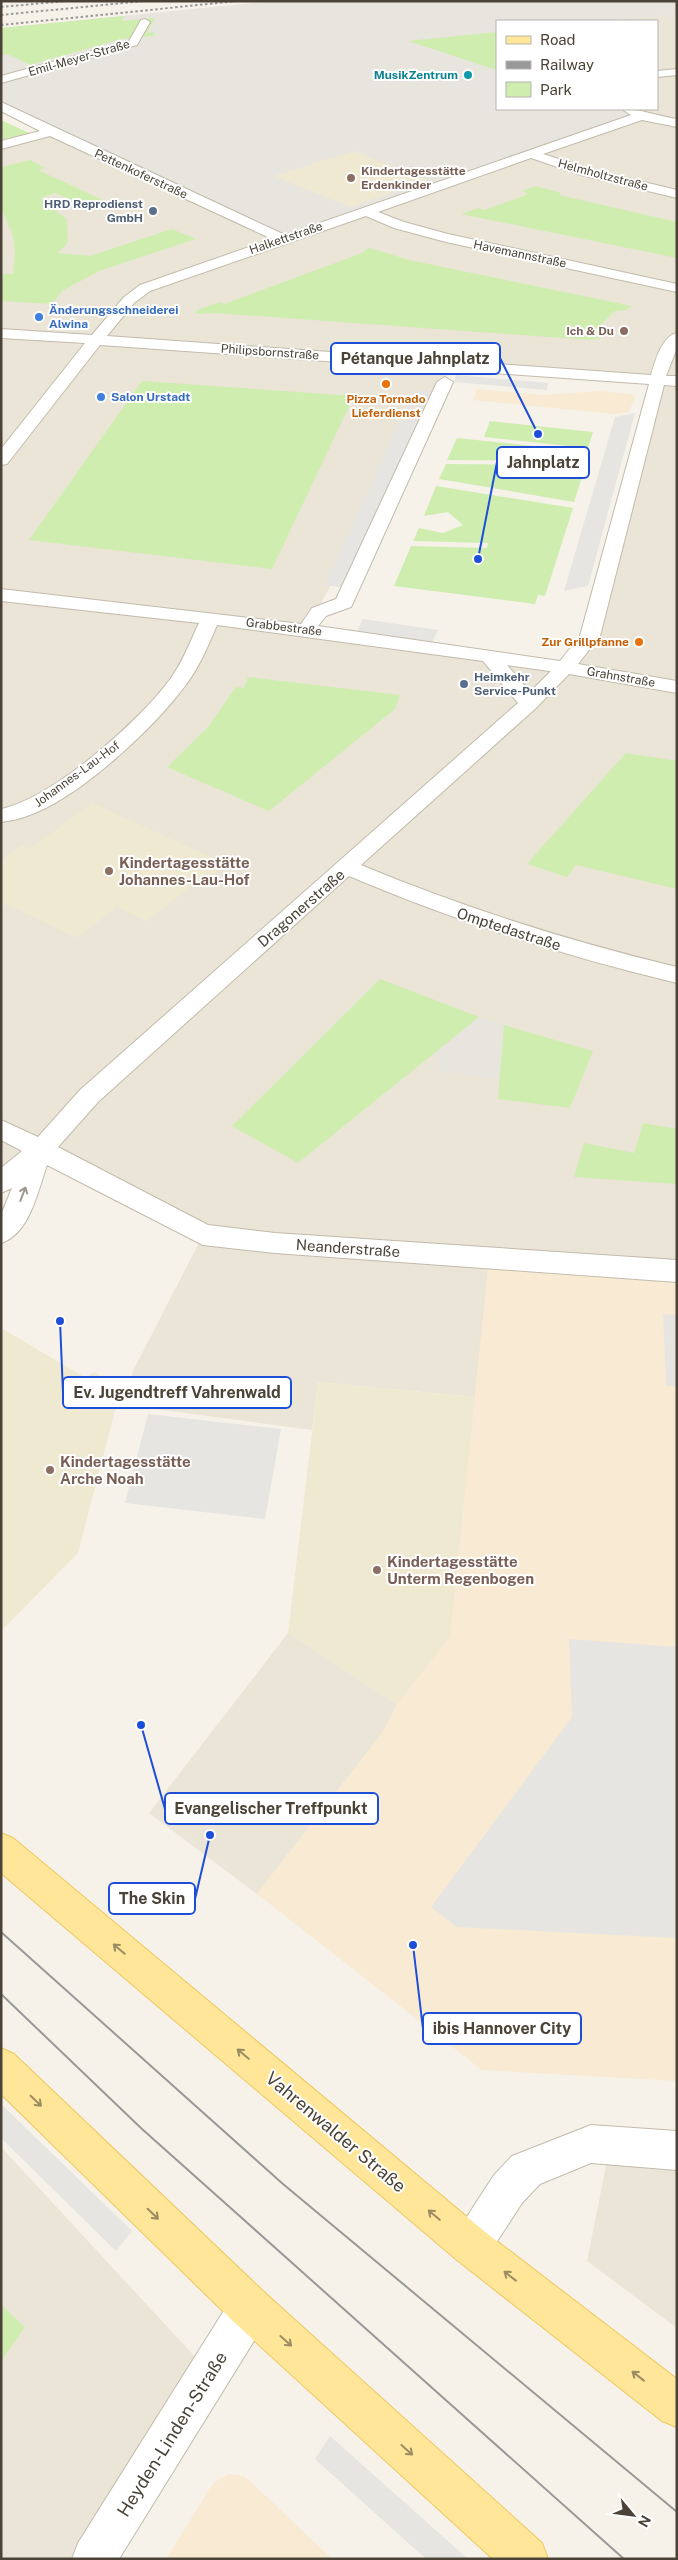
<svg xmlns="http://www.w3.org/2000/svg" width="678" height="2560" viewBox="0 0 678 2560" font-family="'Public Sans',sans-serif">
<rect width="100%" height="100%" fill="#f6f2e9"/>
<g fill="#eae5d7" fill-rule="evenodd">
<path d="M677,14v1257l-187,-13 -15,139 -157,-15 -6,48 -187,-25 8,-34 70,-136 -163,-84 -39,32v-1038l50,-13 589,-16 -12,-7h29v-88h-51zM453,365l206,15 -79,271 -15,17 -259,-38z"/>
<path d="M288,1633l109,71 -14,28 -126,162 -108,-81z"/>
<path d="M1,2147l209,226 -116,186h-93z"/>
<path d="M607,2161l70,6v161l-90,-67z"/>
</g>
<g fill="#f9ead3">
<path d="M477,389l67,6 55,-4 32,3 4,3 -6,15 -14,2 -142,-14z"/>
<path d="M489,1258l188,13v810l-195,-11 -225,-176 126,-162 14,-28 53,-68z"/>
<path d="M229,2474l14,2 7,5 82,78h-166l44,-71 6,-7z"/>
</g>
<g fill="#e8e4de">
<path d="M275,1h402v13l-71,7h-109v88h131l13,7 -359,123 -281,-133v-78z"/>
<path d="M479,1017l25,8 -4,54 -66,-9 4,-20z"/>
</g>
<g fill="#f0e9d2">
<path d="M354,151l73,29 -77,27 -76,-31z"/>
<path d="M92,803l127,58v9l-7,5 -5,-2 -60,48 -30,-14 -40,31 -71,-34 -5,4v-47l21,-16 8,4z"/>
<path d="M1,1328l85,50 8,-6 27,16 -43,165 -77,78z"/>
<path d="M318,1382l157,15 -25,240 -53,67 -109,-71z"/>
</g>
<g fill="#cfedaf">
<path d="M124,16l-2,5 33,-3 -8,15 8,-1 -1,4 -32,3 -92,26 -23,-11 -6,1v-27z"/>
<path d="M497,32v38l-89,-29z"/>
<path d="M1,120l28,13 -28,7z"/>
<path d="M30,160l15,8 -7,2 69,32 -28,1 -24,-10 -15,5 27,22 1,22 -10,11 32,3 82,-27 24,10 -97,32 -37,20 -10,13 -51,-3v-21l3,-6h9l2,-20 -2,-19 -12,-27v-41z"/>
<path d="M536,186l25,7 -2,2 118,27v36l-216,-44 17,-6 7,2 43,-16 -6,-3z"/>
<path d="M370,248l39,12 223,46 -6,4 -11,1 -20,19 3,1 -2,3 5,1 -3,4 -7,1 -376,-27 -20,1 2,-4 23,-8 4,2 141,-52 -2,-1z"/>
<path d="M142,381l212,15 -82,173 -243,-29z"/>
<path d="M490,421l103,11 -5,16 -104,-11z"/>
<path d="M457,438l133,14 -3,9 -140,-1z"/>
<path d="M446,464l140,1 -12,37 -135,-23z"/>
<path d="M436,486l137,22 -28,88 -7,-1 -3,9 -141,-18 17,-40 76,2 1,-5 -75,-2 6,-13 24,5 20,-8 -15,-13 -24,4z"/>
<path d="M248,677l152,18 -5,14 -126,102 -102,-44 41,-40 28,-40 8,1z"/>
<path d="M626,753l51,8v128l-101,-24 -9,12 -40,-13z"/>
<path d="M380,979l99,38 -181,146 -66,-37z"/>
<path d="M504,1025l89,26 -23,57 -72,-9z"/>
<path d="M643,1123l34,6v55l-103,-7 10,-34 50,10z"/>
<path d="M1,2305l24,22 -24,34z"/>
</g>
<g fill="#e7e5e1">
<path d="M456,375l92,8 -1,7 -93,-8z"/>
<path d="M414,390l20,2 -87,196 -22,-3z"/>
<path d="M635,413l-47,173 -24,5 51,-174z"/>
<path d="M363,619l75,11 -6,13 -75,-12z"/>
<path d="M663,1314l14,1v71h-11z"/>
<path d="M148,1414l133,15 -16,90 -140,-16z"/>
<path d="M569,1639l108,8v291l-220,-11 -26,-20 141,-190z"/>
<path d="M1,2104l131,127 -16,20 -115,-113z"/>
<path d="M330,2436l138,123h-42l-111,-100z"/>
</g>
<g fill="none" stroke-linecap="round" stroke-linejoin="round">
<defs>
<g id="minor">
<path d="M145,19l5,3 -13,23 -136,38v-7l128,-35 12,-21z"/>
<path d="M677,69v6l-20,2v-6z"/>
<path d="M1,102l284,133 346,-120 -9,-6c18,0 36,7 55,10v8l-35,-7 -99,34 47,15 87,21v8l-96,-23 -50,-17 -153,54 26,10 44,12 229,50v8l-231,-50 -52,-14 -28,-12 -216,75 -16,12 -27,33 544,39c4,-14 11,-39 26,-42v15l-11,28h11v10l-13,-1 -64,251 -22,28 99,17v12l-108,-19 -33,34 -175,157c103,43 208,76 316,102v16c-113,-27 -222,-62 -328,-107l-251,226 -40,45 150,78 67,8 402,27v22l-402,-29 -72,-8 -156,-80c-9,25 -17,69 -46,78v-28l11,-27 -11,5v-25l21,-17 -21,-11v-20l37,17 42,-47 438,-387 -35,-42 -266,-36c-9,21 -18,43 -32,61 -32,43 -107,113 -158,130 -8,3 -17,5 -26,6v-13c52,-11 139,-88 170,-131 12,-17 19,-36 28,-55l-198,-22v-12l300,35 11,-16 24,-9 101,-217 8,-5 8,5 -100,221 -2,4 -25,9 -8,10 242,35 20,-25 69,-252 -549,-39 -93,119 -6,1v-16l84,-106 -84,-5v-9l91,6 32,-38 16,-12 132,-46 -222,-103 -49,13v-8l39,-10 -39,-20zM507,665l42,6h2l-21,21z"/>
<path d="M591,2125l86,6v39l-86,-7 -51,21 -18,19 -37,57 -14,6 -14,-6 -6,-14 6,-14 37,-57 18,-19z"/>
<path d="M250,2287l15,6 6,15 -6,15 -146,236h-47l6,-16 157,-250z"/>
</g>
<g id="major">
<path d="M1,1833l12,5 472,394 192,147v48l-15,-6 -205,-161 -456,-387z"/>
<path d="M1,2048l13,6 251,239 277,250 6,16h-55l-258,-236 -234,-229z"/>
</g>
</defs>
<use href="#minor" stroke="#c2bbab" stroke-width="2"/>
<use href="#major" stroke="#eec85f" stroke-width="2"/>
<use href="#minor" fill="#fff" fill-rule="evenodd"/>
<use href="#major" fill="#ffe699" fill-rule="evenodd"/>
<g stroke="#999" stroke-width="2">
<path d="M1,1932l282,252 394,328"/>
<path d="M1,1994l141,135 482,430"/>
</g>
<g stroke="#999" stroke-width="2" stroke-dasharray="2.5 2.5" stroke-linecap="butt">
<path d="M1,7l65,-6"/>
<path d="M1,15l143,-14"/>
<path d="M1,25l237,-24"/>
</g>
</g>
<defs><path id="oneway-shaft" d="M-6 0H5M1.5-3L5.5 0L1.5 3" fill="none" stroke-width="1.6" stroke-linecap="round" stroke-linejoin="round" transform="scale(1.25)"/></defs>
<use stroke="#9c9891" href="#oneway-shaft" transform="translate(23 1194) rotate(-69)"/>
<g stroke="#9c8c63">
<use href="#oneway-shaft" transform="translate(119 1949) rotate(-140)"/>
<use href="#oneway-shaft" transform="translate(243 2054) rotate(-140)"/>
<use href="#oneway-shaft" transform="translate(36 2101) rotate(44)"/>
<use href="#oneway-shaft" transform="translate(153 2214) rotate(44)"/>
<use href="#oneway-shaft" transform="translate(434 2215) rotate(-140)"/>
<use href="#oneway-shaft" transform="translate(510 2276) rotate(-142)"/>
<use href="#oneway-shaft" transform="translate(286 2341) rotate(42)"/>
<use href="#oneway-shaft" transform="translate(638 2376) rotate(-142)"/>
<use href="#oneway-shaft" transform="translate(407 2450) rotate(42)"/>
</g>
<circle fill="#0f9aa8" stroke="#fff" stroke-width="2" cx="468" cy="75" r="5"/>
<g fill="#8d6e63" stroke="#fff" stroke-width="2">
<circle cx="351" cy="178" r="5"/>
<circle cx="624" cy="331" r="5"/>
<circle cx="109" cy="871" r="5"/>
<circle cx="50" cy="1470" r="5"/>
<circle cx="377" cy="1570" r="5"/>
</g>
<g fill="#5c6f8a" stroke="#fff" stroke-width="2">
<circle cx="153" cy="211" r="5"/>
<circle cx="464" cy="684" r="5"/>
</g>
<g fill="#3f7fe0" stroke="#fff" stroke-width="2">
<circle cx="39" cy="317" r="5"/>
<circle cx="101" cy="397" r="5"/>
</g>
<g fill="#e8710a" stroke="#fff" stroke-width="2">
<circle cx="386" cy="384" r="5"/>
<circle cx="639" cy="642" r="5"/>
</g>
<g text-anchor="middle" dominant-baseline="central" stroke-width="4" stroke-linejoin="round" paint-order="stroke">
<g font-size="12" fill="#4b4337" stroke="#fff">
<text transform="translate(79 58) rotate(-16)">Emil-Meyer-Straße</text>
<text transform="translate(141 174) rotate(25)">Pettenkoferstraße</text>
<text transform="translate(603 175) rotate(15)">Helmholtzstraße</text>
<text transform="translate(286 238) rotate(-19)">Halkettstraße</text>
<text transform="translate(520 254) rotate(12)">Havemannstraße</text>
<text transform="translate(270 352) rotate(4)">Philipsbornstraße</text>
<text transform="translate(284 627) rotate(7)">Grabbestraße</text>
<text transform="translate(621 677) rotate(10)">Grahnstraße</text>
<text transform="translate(77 774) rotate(-36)">Johannes-Lau-Hof</text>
</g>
<g font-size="12" font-weight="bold" fill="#0d838f" stroke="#fff" text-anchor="end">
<text x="458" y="75">MusikZentrum</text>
</g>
<g font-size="12" font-weight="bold" fill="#785e54" stroke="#fff" text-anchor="start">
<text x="361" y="171">Kindertagesstätte<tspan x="361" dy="14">Erdenkinder</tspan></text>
<text x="614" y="331" text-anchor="end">Ich &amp; Du</text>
</g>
<g font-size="12" font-weight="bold" fill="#4e5e75" stroke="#fff" text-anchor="end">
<text x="143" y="204">HRD Reprodienst<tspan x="143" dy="14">GmbH</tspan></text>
<text x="474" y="677" text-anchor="start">Heimkehr<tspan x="474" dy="14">Service-Punkt</tspan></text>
</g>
<g font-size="12" font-weight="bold" fill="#366cbe" stroke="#fff" text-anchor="start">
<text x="49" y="310">Änderungsschneiderei<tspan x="49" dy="14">Alwina</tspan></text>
<text x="111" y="397">Salon Urstadt</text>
</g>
<g font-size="12" font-weight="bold" fill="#c56008" stroke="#fff">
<text x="386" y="399">Pizza Tornado<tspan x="386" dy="14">Lieferdienst</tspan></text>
<text x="629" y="642" text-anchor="end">Zur Grillpfanne</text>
</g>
<g font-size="15" font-weight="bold" fill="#785e54" stroke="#fff" text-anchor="start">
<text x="119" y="862">Kindertagesstätte<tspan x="119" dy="17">Johannes-Lau-Hof</tspan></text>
<text x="60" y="1461">Kindertagesstätte<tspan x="60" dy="17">Arche Noah</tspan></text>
<text x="387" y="1561">Kindertagesstätte<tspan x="387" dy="17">Unterm Regenbogen</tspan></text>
</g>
<g font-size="15" fill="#4b4337" stroke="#fff">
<text transform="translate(301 908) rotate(-41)">Dragonerstraße</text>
<text transform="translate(509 929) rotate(18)">Omptedastraße</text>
<text transform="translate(348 1248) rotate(4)">Neanderstraße</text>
</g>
<g font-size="18" fill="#4b4337" stroke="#fff">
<text transform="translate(336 2132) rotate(40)">Vahrenwalder Straße</text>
<text transform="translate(172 2434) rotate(-58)">Heyden-Linden-Straße</text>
</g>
</g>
<path fill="none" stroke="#1d4ed8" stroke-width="2" d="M538 434L500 358M478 559L497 462M60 1321L63 1393M141 1725L165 1809M210 1835L195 1899M413 1945L423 2029"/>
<g fill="#1d4ed8" stroke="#fff" stroke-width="2">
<circle cx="538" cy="434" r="5"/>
<circle cx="478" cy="559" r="5"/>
<circle cx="60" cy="1321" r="5"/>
<circle cx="141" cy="1725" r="5"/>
<circle cx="210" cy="1835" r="5"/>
<circle cx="413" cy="1945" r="5"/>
</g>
<g fill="#fff" stroke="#1d4ed8" stroke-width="2">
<rect x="331" y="343" width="169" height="31" rx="5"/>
<rect x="497" y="447" width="92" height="31" rx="5"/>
<rect x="63" y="1377" width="228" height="31" rx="5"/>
<rect x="165" y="1793" width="213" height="31" rx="5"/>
<rect x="109" y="1883" width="86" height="31" rx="5"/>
<rect x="423" y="2013" width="158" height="31" rx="5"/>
</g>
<g font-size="16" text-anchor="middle" font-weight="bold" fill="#4b4337">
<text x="415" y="364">Pétanque Jahnplatz</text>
<text x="543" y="468">Jahnplatz</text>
<text x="177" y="1398">Ev. Jugendtreff Vahrenwald</text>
<text x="271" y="1814">Evangelischer Treffpunkt</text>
<text x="152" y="1904">The Skin</text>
<text x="502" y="2034">ibis Hannover City</text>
</g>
<rect width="678" height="2560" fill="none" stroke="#4b4337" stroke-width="5"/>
<rect x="496" y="20" width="162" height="90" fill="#ffffff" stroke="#b7b4af"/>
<rect x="506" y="36" width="25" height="8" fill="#ffe699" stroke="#b7b4af"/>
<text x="540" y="45" font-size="15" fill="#4b4337">Road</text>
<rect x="506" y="61" width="25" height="8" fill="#999999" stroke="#b7b4af"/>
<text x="540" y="70" font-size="15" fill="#4b4337">Railway</text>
<rect x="506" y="82" width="25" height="15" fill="#cfedaf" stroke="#b7b4af"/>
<text x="540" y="95" font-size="15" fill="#4b4337">Park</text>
<g transform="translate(633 2515) rotate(119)" stroke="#ffffff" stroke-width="4" paint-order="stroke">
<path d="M0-4L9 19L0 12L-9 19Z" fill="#4b4337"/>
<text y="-8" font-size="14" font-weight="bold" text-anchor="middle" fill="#4b4337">N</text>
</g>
</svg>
